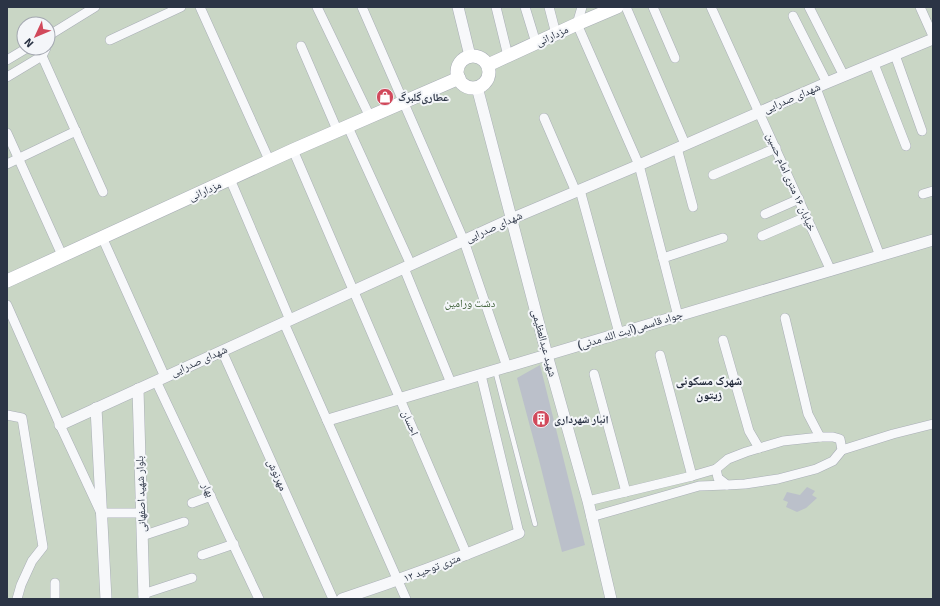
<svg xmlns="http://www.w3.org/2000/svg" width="940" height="606" viewBox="0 0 940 606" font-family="Signika,'Noto Naskh Arabic',sans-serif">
<rect width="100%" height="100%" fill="#e4e7ec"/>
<path fill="#c9d6c5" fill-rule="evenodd" d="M7,7h926v592h-926zM24,24h24v24h-24z"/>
<g fill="#bbc0ca">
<path d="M540,365l45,180 -23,7 -23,-92 -22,-82z"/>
<path d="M807,487l8,4 -3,4 5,3 -11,10 -9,4 -11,-5 2,-5 -5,-2 4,-8 13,3z"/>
</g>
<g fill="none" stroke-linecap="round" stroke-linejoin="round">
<defs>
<path id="service" d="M495,370l40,154"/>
<g id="minor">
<path d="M200,7l70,155"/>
<path d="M317,7l53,110"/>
<path d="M362,7l102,234 43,126"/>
<path d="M496,7l12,49"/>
<path d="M525,7l11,36"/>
<path d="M549,7l7,27"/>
<path d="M582,7l-5,17 62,141 39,151"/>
<path d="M626,7l59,137"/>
<path d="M653,7l22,51"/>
<path d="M711,7l120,264"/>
<path d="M809,7l35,69"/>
<path d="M920,7l13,29"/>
<path d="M793,16l34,67"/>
<path d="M48,36l47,-29"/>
<path d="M110,40l71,-33"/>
<path d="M301,46l37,86"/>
<path d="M895,55l27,76"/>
<path d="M42,56l61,136"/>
<path d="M7,60l20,-12"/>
<path d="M874,64l32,82"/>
<path d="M7,77l35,-21 4,-8"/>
<path d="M816,88l64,168"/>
<path d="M544,118l32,74"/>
<path d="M348,127l63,138"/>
<path d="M7,133l55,122"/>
<path d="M677,148l16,59"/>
<path d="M293,150l174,405"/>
<path d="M7,164l69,-33"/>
<path d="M713,175l63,-27"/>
<path d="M230,179l60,141"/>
<path d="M580,190l39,143"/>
<path d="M923,194l10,-3"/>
<path d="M765,214l34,-15"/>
<path d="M762,236l44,-19"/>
<path d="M102,237l63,140"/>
<path d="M663,258l60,-20"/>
<path d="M404,268l47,115"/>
<path d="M7,305l53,120 41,88h40"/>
<path d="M785,318l23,96 12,23"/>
<path d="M284,323l122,276"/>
<path d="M723,340l26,91 10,17"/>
<path d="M222,351l111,248"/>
<path d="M660,355l32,121"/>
<path d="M594,374l32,118"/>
<path d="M481,375l38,158"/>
<path d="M156,381l103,218"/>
<path d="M7,415l15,3 21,129 -11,14 -11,24 -4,14"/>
<path d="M820,437h13l7,2 2,11 -9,11 -17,8 -38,10 -33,5 -18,1 -9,-7 -2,-9 12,-10 18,-7 37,-11z"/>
<path d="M842,450l51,-16 40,-10"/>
<path d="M588,501l104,-25 24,-7"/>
<path d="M192,503l19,-7"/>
<path d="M591,517l108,-31 28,-1"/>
<path d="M142,536l42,-14"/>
<path d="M202,555l32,-11"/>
<path d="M55,583v16"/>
<path d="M143,594l49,-16"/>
</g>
<g id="tertiary">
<path d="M458,7l12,49"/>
<path d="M477,87l70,268 41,146 23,98"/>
<path d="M138,389l6,210"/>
<path d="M96,408l10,191"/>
<path d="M328,420l605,-180"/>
<path d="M60,425l451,-206 128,-54 185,-81 109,-45"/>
<path d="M342,599c60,-20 119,-42 177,-66"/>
</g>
<g id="secondary">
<circle cx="473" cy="72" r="16"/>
<path d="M488,65l89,-41 40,-17"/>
<path d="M7,281l286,-131 166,-72"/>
</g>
</defs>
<use href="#service" stroke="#a9aeb7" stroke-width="5.5"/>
<use href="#minor" stroke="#a9aeb7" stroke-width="10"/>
<use href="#tertiary" stroke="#a9aeb7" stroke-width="12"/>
<use href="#secondary" stroke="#a9aeb7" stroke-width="14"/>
<use href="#service" stroke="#f7f8fa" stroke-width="4.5"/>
<use href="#minor" stroke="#f7f8fa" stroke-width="9"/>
<use href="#tertiary" stroke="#f7f8fa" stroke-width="11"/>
<use href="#secondary" stroke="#fff" stroke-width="13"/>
</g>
<defs>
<symbol id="shop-disc" viewBox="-11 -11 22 22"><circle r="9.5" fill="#d1495b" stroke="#f4f6f9"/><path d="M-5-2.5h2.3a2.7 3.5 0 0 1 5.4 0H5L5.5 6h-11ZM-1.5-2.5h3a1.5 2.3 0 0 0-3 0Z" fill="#fff"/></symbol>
<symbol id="building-disc" viewBox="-11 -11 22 22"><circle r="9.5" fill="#d1495b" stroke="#f4f6f9"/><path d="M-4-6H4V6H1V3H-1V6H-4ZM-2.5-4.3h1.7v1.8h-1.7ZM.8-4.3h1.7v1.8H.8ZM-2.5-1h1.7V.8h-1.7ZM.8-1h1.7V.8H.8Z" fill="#fff"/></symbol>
</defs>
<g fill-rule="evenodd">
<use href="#shop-disc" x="375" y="87" width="20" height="20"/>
<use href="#building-disc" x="531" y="409" width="20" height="20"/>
</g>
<g text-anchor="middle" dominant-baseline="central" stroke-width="4" stroke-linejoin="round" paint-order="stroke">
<g font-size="11" fill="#2b3445" stroke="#f4f6f9">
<text transform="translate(552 36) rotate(-25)">مزدارانی</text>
<text transform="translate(792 98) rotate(-23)">شهدای صدرایی</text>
<text transform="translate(791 182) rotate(66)">خیابان ۱۶ متری امام حسین</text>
<text transform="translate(205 191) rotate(-24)">مزدارانی</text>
<text transform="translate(494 227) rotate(-24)">شهدای صدرایی</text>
<text transform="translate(630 330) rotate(-17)">جواد قاسمی(آیت الله مدنی)</text>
<text transform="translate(544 343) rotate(75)">شهید عبدالعظیمی</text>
<text transform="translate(199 361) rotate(-24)">شهدای صدرایی</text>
<text transform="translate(410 423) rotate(67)">احسان</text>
<text transform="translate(277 475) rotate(66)">مهرنوش</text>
<text transform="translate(208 490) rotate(65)">بهار</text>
<text transform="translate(141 494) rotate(-92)">بلوار شهید اصفهانی</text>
<text transform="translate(432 568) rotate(-21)">۱۲ متری توحید</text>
</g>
<g font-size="11" font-weight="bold" fill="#2b3445" stroke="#f4f6f9" text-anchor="start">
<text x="398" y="97">عطاری‌گلبرگ</text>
<text x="554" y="419">انبار شهرداری</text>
</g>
<g font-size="11" fill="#3f6138" stroke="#f4f6f9">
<text x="470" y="303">دشت ورامین</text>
</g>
<g font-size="12" font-weight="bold" fill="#1d2536" stroke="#f4f6f9">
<text x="709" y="381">شهرک مسکونی<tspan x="709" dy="14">زیتون</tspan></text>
</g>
</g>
<rect width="940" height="606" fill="none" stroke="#2b3445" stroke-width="16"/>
<g transform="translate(36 36) rotate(226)"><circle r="19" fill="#f4f6f9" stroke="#a4a8b1"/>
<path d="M0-3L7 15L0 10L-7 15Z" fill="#d1495b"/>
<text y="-6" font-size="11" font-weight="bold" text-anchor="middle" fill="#2b3445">N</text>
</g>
</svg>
